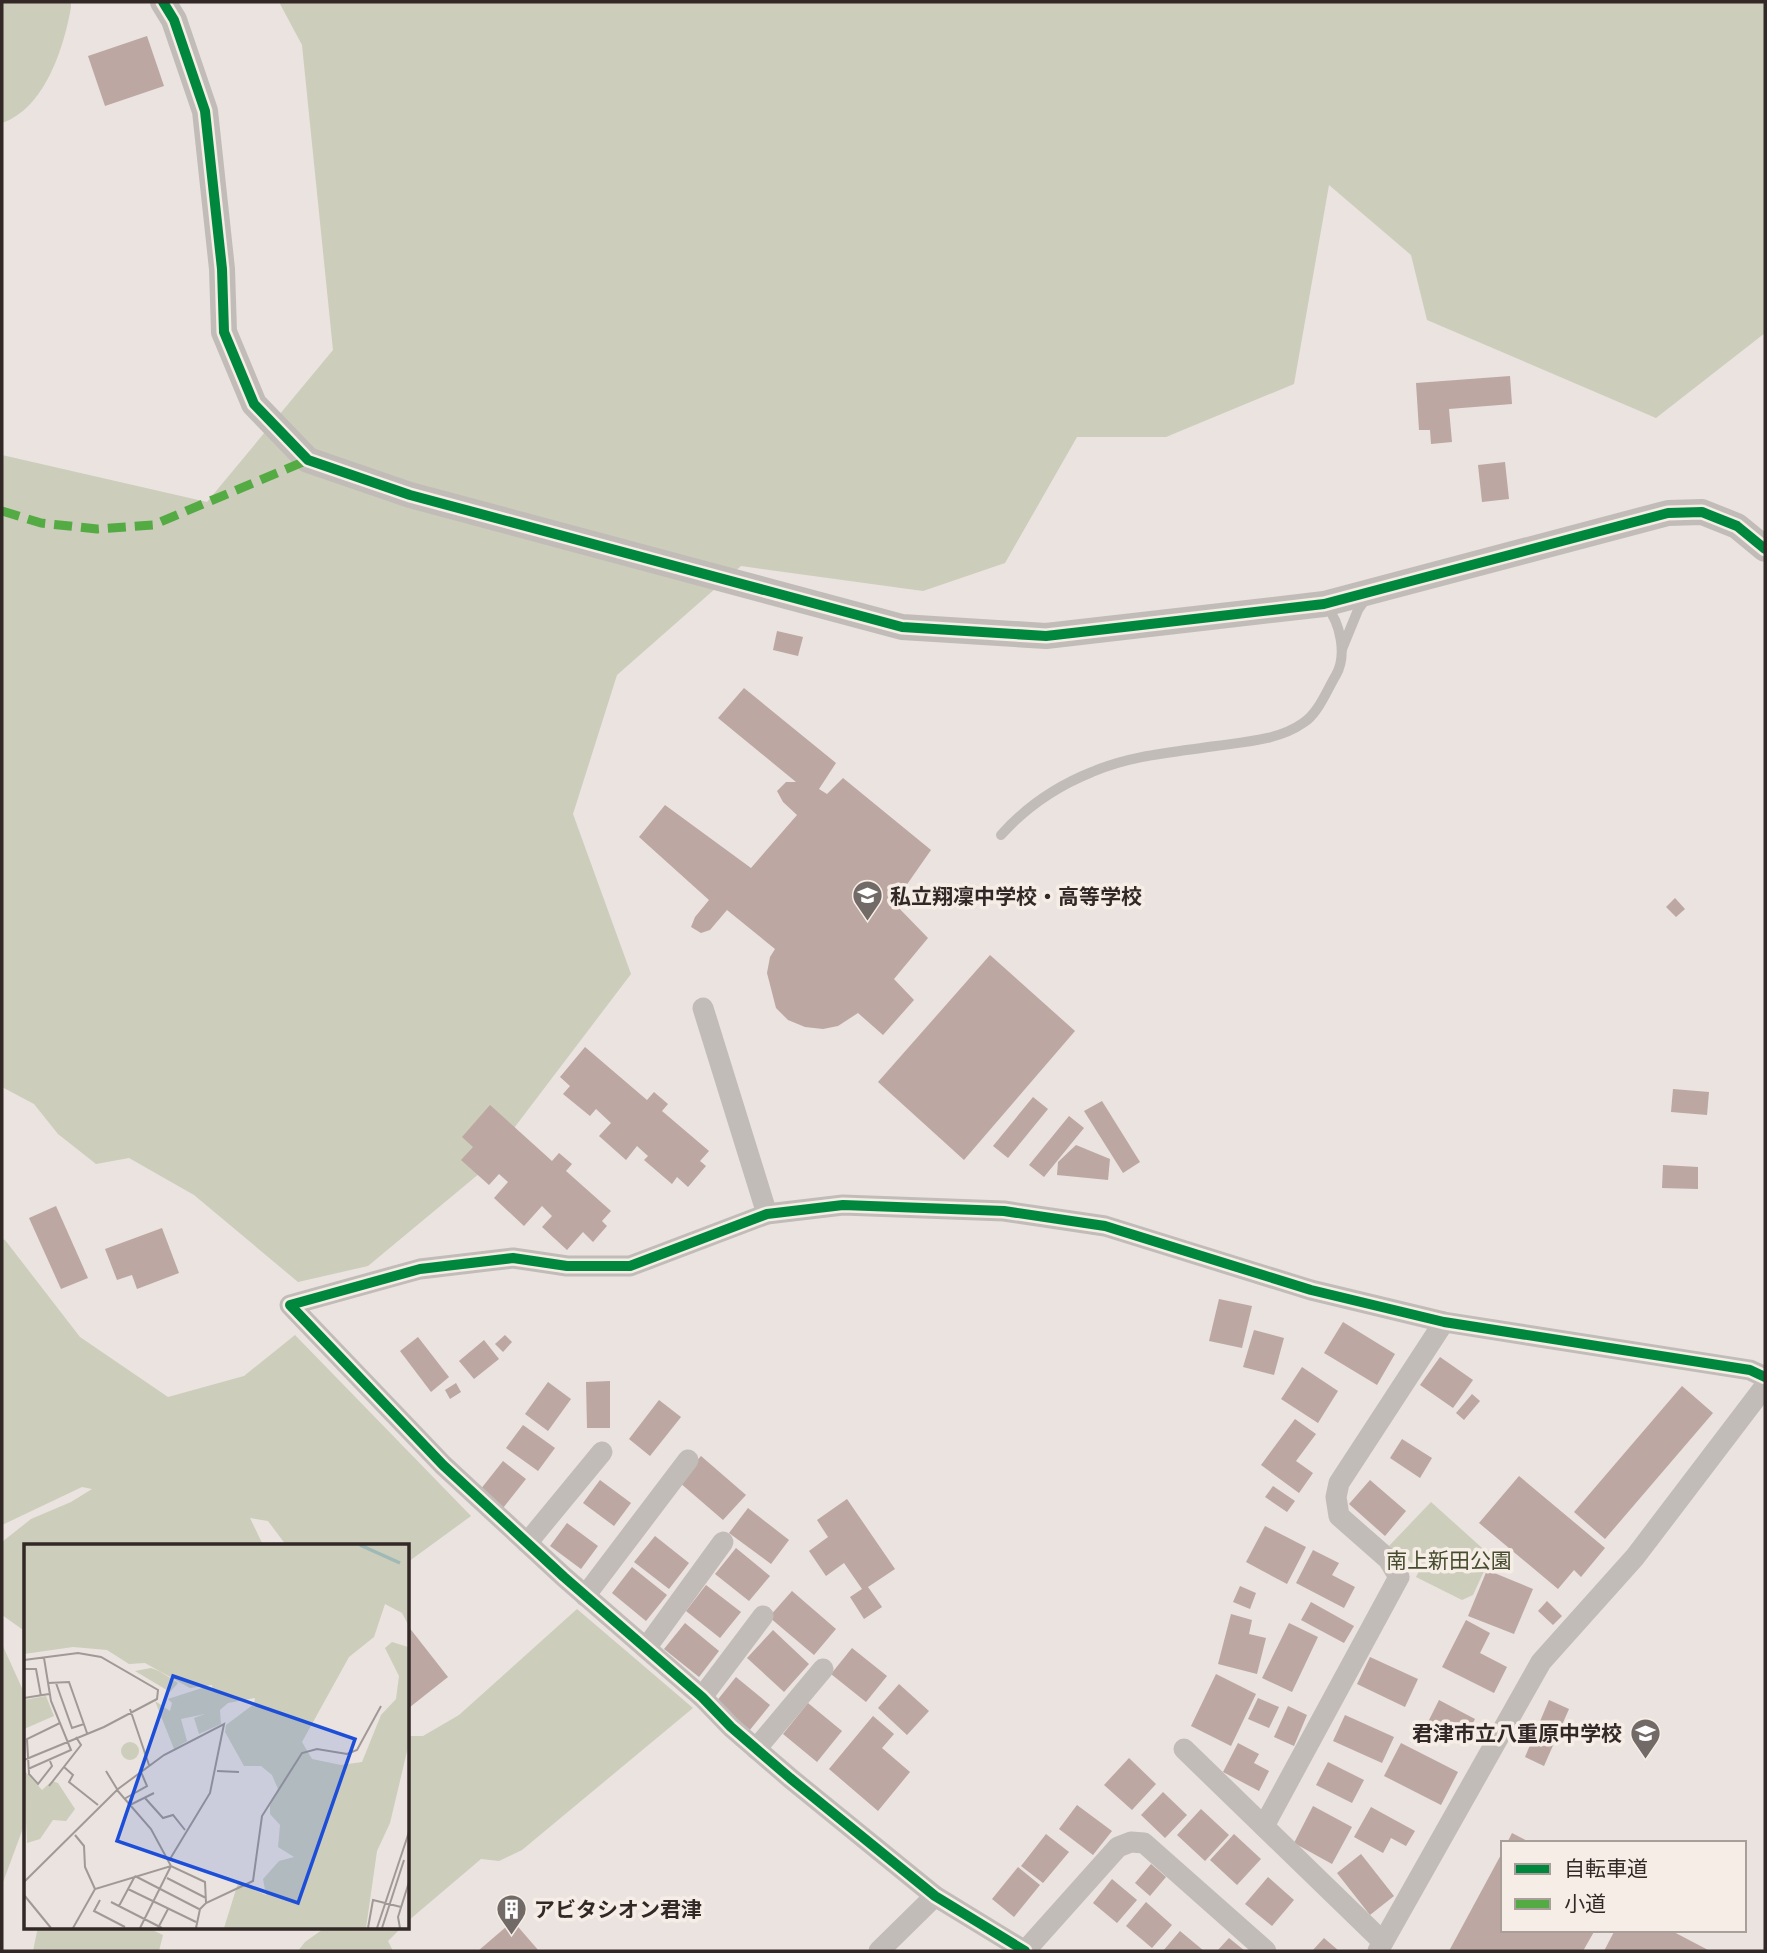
<svg xmlns="http://www.w3.org/2000/svg" width="1767" height="1953" viewBox="0 0 1767 1953" font-family="'Titillium Web','Noto Sans JP',sans-serif">
<rect width="100%" height="100%" fill="#eae3df"/>
<g fill="#cccdba">
<path d="M2,2h69v5c-7,40 -26,101 -69,116z"/>
<path d="M279,2h1486v331l-109,85 -229,-98 -16,-65 -82,-70 -35,199 -128,53h-89l-72,126 -82,28 -182,-25 -124,109 -44,139 58,160 -151,199 -112,93 -70,16 -104,-87 -65,-37 -33,6 -38,-30 -24,-30 -32,-17v-632l205,47 126,-152 -31,-305z"/>
<path d="M2,1239l3,1 75,97 88,60 76,-21 51,-41 176,181 -63,46v-17h-122l-18,-24 -18,-3 13,27h-237v87l-24,-17v-73l29,-23 40,-17 21,-13 -10,-2 -80,38z"/>
<path d="M1431,1502l60,54 -18,39 -11,5 -46,-23 4,-8 -31,-23z"/>
<path d="M577,1609l116,99 -171,142 -23,11 -18,-2 -73,62v-185h15l36,-21z"/>
<path d="M2,1644l24,53v123l-24,65z"/>
<path d="M38,1927h108l17,8 -4,16h-126z"/>
<path d="M326,1927h76l-14,14 5,10h-95l7,-9z"/>
</g>
<g fill="#bca7a2">
<path d="M147,36l17,50 -59,20 -17,-50z"/>
<path d="M1510,376l2,28 -63,5 3,33 -21,2 -1,-14h-11l-3,-47z"/>
<path d="M1505,462l4,37 -27,3 -4,-37z"/>
<path d="M777,631l26,6 -5,19 -25,-6z"/>
<path d="M744,688l92,75 -17,26 8,5 16,-16 88,72 -37,53 34,35 -34,41 20,21 -31,35 -25,-22 -20,13 -15,3 -18,-2 -17,-7 -12,-12 -9,-35 3,-16 5,-8 -48,-39 -17,20 -9,3 -10,-6 4,-10 14,-17 -70,-63 26,-32 86,63 46,-53 -14,-13 -6,-11 9,-9h10l-78,-64z"/>
<path d="M1675,898l10,11 -9,8 -10,-10z"/>
<path d="M990,955l85,76 -111,129 -86,-78z"/>
<path d="M585,1047l62,53 7,-8 14,12 -6,7 47,40 -9,10 6,5 -18,21 -11,-10 -5,7 -28,-24 4,-4 -11,-10 -11,14 -27,-24 12,-13 -15,-14 -6,7 -27,-22 7,-8 -10,-9z"/>
<path d="M1673,1089l36,3 -2,23 -36,-3z"/>
<path d="M1033,1097l15,12 -40,49 -15,-12z"/>
<path d="M1102,1101l38,61 -17,11 -39,-62z"/>
<path d="M490,1105l62,56 7,-8 13,11 -6,7 45,40 -9,10 5,5 -14,16 -10,-10 -16,18 -25,-23 10,-11 -10,-10 -18,20 -30,-28 14,-16 -9,-8 -10,11 -28,-25 12,-13 -11,-10z"/>
<path d="M1069,1116l15,12 -40,49 -15,-12z"/>
<path d="M1076,1145l34,14 -2,21 -51,-5 1,-13z"/>
<path d="M1663,1165l35,2v22l-36,-1z"/>
<path d="M56,1206l32,72 -27,11 -32,-71z"/>
<path d="M162,1228l17,45 -42,16 -5,-14 -15,5 -12,-31z"/>
<path d="M1219,1299l33,7 -10,42 -33,-7z"/>
<path d="M1343,1322l52,32 -18,31 -53,-32z"/>
<path d="M1254,1330l30,8 -10,37 -31,-8z"/>
<path d="M505,1335l7,7 -9,10 -8,-8z"/>
<path d="M418,1337l31,40 -18,15 -31,-41z"/>
<path d="M484,1340l15,19 -25,20 -15,-18z"/>
<path d="M1440,1357l33,23 -20,28 -33,-23z"/>
<path d="M1302,1367l36,24 -20,32 -37,-24z"/>
<path d="M610,1381v47h-23l-1,-46z"/>
<path d="M548,1382l23,17 -23,32 -23,-17z"/>
<path d="M456,1383l5,9 -11,7 -5,-9z"/>
<path d="M1682,1386l31,27 -108,126 -31,-27z"/>
<path d="M1472,1394l8,7 -16,19 -8,-7z"/>
<path d="M659,1400l22,17 -31,39 -21,-17z"/>
<path d="M1295,1419l21,15 -20,27 17,12 -14,20 -38,-28z"/>
<path d="M523,1425l32,23 -17,23 -32,-23z"/>
<path d="M1402,1439l30,19 -12,20 -30,-20z"/>
<path d="M701,1456l45,39 -23,25 -44,-38z"/>
<path d="M503,1461l23,18 -23,29 -23,-18z"/>
<path d="M1519,1476l86,72 -24,29 -7,-7 -16,19 -79,-66z"/>
<path d="M600,1480l31,23 -17,23 -31,-23z"/>
<path d="M1370,1480l36,31 -21,25 -36,-32z"/>
<path d="M1273,1486l22,15 -8,11 -22,-15z"/>
<path d="M847,1499l48,70 -27,18 14,20 -18,12 -14,-22 12,-8 -18,-26 -18,13 -17,-25 19,-14 -11,-17z"/>
<path d="M748,1508l41,32 -18,24 -42,-31z"/>
<path d="M567,1523l31,23 -17,23 -31,-23z"/>
<path d="M1265,1526l41,21 -19,37 -41,-22z"/>
<path d="M655,1536l34,27 -20,26 -35,-27z"/>
<path d="M736,1548l34,28 -21,25 -34,-27z"/>
<path d="M1313,1550l26,13 -7,12 23,12 -11,21 -48,-25z"/>
<path d="M632,1567l35,28 -21,26 -34,-28z"/>
<path d="M1487,1570l46,19 -19,45 -46,-18z"/>
<path d="M706,1585l35,27 -21,26 -34,-27z"/>
<path d="M1240,1586l16,7 -6,16 -17,-7z"/>
<path d="M792,1591l44,38 -22,26 -45,-38z"/>
<path d="M1547,1601l15,15 -9,9 -15,-14z"/>
<path d="M1311,1602l43,24 -10,17 -43,-23z"/>
<path d="M1231,1614l21,6 -3,14 17,4 -9,36 -39,-10z"/>
<path d="M1466,1620l24,13 -10,20 27,14 -13,26 -52,-26z"/>
<path d="M685,1623l34,28 -20,26 -35,-28z"/>
<path d="M1289,1623l29,14 -26,55 -30,-14z"/>
<path d="M408,1626l40,51 -38,30 -2,-4z"/>
<path d="M773,1630l36,34 -25,28 -37,-34z"/>
<path d="M852,1648l35,28 -21,26 -35,-28z"/>
<path d="M1370,1657l48,22 -13,28 -48,-23z"/>
<path d="M1216,1674l40,20 -25,52 -40,-20z"/>
<path d="M736,1677l34,28 -21,26 -34,-28z"/>
<path d="M899,1684l30,27 -22,24 -29,-27z"/>
<path d="M1258,1698l21,9 -10,21 -21,-9z"/>
<path d="M1439,1700l36,19 -12,23 -36,-18z"/>
<path d="M1549,1700l20,9 -25,57 -19,-9z"/>
<path d="M808,1703l34,28 -25,31 -34,-28z"/>
<path d="M1288,1706l19,9 -13,31 -20,-9z"/>
<path d="M1345,1715l49,22 -12,26 -49,-22z"/>
<path d="M873,1716l21,18 -12,14 28,24 -32,39 -49,-42z"/>
<path d="M1238,1743l21,11 -5,9 15,8 -10,20 -36,-19z"/>
<path d="M1401,1743l57,29 -17,33 -57,-29z"/>
<path d="M1129,1758l27,26 -24,26 -28,-25z"/>
<path d="M1328,1762l36,18 -12,23 -36,-18z"/>
<path d="M1163,1792l24,23 -22,23 -24,-23z"/>
<path d="M1077,1805l35,26 -19,24 -34,-26z"/>
<path d="M1313,1806l39,21 -20,37 -38,-21z"/>
<path d="M1371,1807l44,24 -9,15 -15,-8 -8,15 -29,-16z"/>
<path d="M1201,1809l28,26 -24,26 -28,-26z"/>
<path d="M1512,1833l19,10h-24z"/>
<path d="M1046,1834l23,18 -26,31 -22,-17z"/>
<path d="M1234,1834l27,25 -24,26 -27,-25z"/>
<path d="M1503,1851v79h92l-12,21h-134z"/>
<path d="M1361,1854l33,42 -24,19 -33,-42z"/>
<path d="M1151,1864l15,13 -16,19 -15,-13z"/>
<path d="M1018,1867l22,18 -26,32 -22,-18z"/>
<path d="M1268,1877l26,23 -22,26 -27,-22z"/>
<path d="M1112,1879l25,21 -20,23 -24,-20z"/>
<path d="M1146,1902l26,23 -20,23 -26,-22z"/>
<path d="M513,1921l26,30h-61z"/>
<path d="M1615,1930h55l40,21h-106z"/>
<path d="M1180,1931l24,20h-41z"/>
<path d="M1229,1938l16,13h-28z"/>
<path d="M1324,1938l15,13h-27z"/>
</g>
<g fill="none" stroke-linecap="round" stroke-linejoin="round">
<g stroke="#c2bcb8" stroke-width="10">
<path d="M1342,649l16,-39 9,-13"/>
<path d="M1001,835c25,-28 56,-49 91,-63 39,-17 83,-20 124,-26 29,-4 63,-6 87,-23 15,-9 24,-33 33,-48 11,-19 5,-52 -10,-69"/>
</g>
<g stroke="#c2bcb8" stroke-width="21">
<path d="M703,1008l64,206"/>
<path d="M527,1543l75,-91"/>
<path d="M585,1596l103,-136"/>
<path d="M646,1648l77,-106"/>
<path d="M702,1697l61,-81"/>
<path d="M756,1749l67,-80"/>
<path d="M1184,1749l199,193"/>
<path d="M1264,1826l135,-249 -11,-18 -49,-43 -3,-19 3,-14 105,-161"/>
<path d="M879,1951l56,-55"/>
<path d="M1025,1951l-90,-55 -145,-118 -59,-51 -29,-30 -138,-120 -121,-112 -153,-160 130,-36 93,-11 54,8h63l137,-52 76,-9 161,6 101,15 206,64 133,32 306,48 15,7"/>
<path d="M1025,1951l93,-104 13,-5 13,1 122,108"/>
<path d="M1378,1951l163,-289 94,-105 130,-171"/>
</g>
<path stroke="#c2bcb8" stroke-width="26" d="M163,2l11,18 31,91 17,158 2,63 30,72 54,56 102,35 492,132 144,9 278,-32 344,-91 34,-1 35,14 28,23"/>
<path stroke="#54ab44" stroke-width="9" stroke-dasharray="18 9" stroke-linecap="butt" d="M2,511l39,12 56,6 56,-4 155,-65"/>
<defs>
<g id="cycleway">
<path d="M163,2l11,18 31,91 17,158 2,63 30,72 54,56 102,35 492,132 144,9 278,-32 344,-91 34,-1 35,14 28,23"/>
<path d="M1025,1951l-90,-55 -145,-118 -59,-51 -29,-30 -138,-120 -121,-112 -153,-160 130,-36 93,-11 54,8h63l137,-52 76,-9 161,6 101,15 206,64 133,32 306,48 15,7"/>
</g>
</defs>
<use href="#cycleway" stroke="#f6ede6" stroke-width="15"/>
<use href="#cycleway" stroke="#00873e" stroke-width="10"/>
</g>
<defs>
<symbol id="school-pin" viewBox="-11 -11 22 30"><path d="M0 17L-7.5 6A9.5 9.5 0 1 1 7.5 6Z" fill="#726a67" stroke="#f6ede6"/><path d="M0-5L7-2L0 1L-7-2ZM-4 1L0 2.5L4 1V4Q0 6-4 4Z" fill="#fff"/></symbol>
<symbol id="building-pin" viewBox="-11 -11 22 30"><path d="M0 17L-7.5 6A9.5 9.5 0 1 1 7.5 6Z" fill="#726a67" stroke="#f6ede6"/><path d="M-4-6H4V6H1V3H-1V6H-4ZM-2.5-4.3h1.7v1.8h-1.7ZM.8-4.3h1.7v1.8H.8ZM-2.5-1h1.7V.8h-1.7ZM.8-1h1.7V.8H.8Z" fill="#fff"/></symbol>
</defs>
<g fill-rule="evenodd">
<use href="#school-pin" x="850" y="878" width="35" height="47"/>
<use href="#school-pin" x="1628" y="1716" width="35" height="47"/>
<use href="#building-pin" x="494" y="1892" width="35" height="47"/>
</g>
<g text-anchor="middle" dominant-baseline="central" stroke-width="7" stroke-linejoin="round" paint-order="stroke">
<g font-size="21" font-weight="bold" fill="#322927" stroke="#f6ede6" text-anchor="start">
<text x="890" y="896">私立翔凜中学校・高等学校</text>
<text x="1622" y="1733" text-anchor="end">君津市立八重原中学校</text>
<text x="534" y="1909">アビタシオン君津</text>
</g>
<g font-size="21" fill="#464d2e" stroke="#f6ede6">
<text x="1449" y="1560">南上新田公園</text>
</g>
</g>
<g transform="translate(24 1544)">
<rect width="385" height="385" fill="#eae3df"/>
<path d="M0,1h385v81l-7,-13 -17,-9 -11,33 -25,20 -47,85 10,17 29,6 21,-3 19,-47 15,-16 3,-23 -14,-28 7,-6 16,5 1,96 -19,80 -13,28 -11,77h-142l14,-45 28,12 -3,-16 16,-18 15,-4 -16,-10 2,-22 -10,-11v-8l8,-17 -6,-14 -11,-9h-17l-19,-34 1,-7 28,-21 1,-6 -27,5 -8,7 1,14 -22,10 -5,-16 11,-4 -24,5 6,22 -13,8 -19,-48 15,10 2,-8 -4,-4 37,-12 8,5 -1,-7 -22,3 -45,-25 -16,1 -22,-14 -34,-3 -49,7zM127,124l8,3 19,12 -8,9 -35,-21zM22,152l8,20 -30,13v-29zM97 207a9 9 0 1 1 18 0a9 9 0 1 1-18 0ZM0,226l18,20 10,-9 6,2 17,26 -9,12 -13,-1 -13,19 -13,4z" fill="#cccdba"/>
<path fill="none" stroke="#9eb9b6" stroke-width="3.5" d="M336,1l40,18"/>
<path fill="none" stroke="#a09995" stroke-width="2" d="M0,116l54,-7 23,4 57,33 -1,9 -53,28 -80,33M0,125h12l5,27M24,139l21,-1 18,51M32,139l16,45 12,-4M0,154l25,-4M106,165l19,56M26,217l2,5 -14,18 -9,-10 -2,-35 33,-16M40,223l9,8 -4,7 29,23M4,225l43,-19 -20,-49 -7,-43M82,227l11,18M193,227l22,1M25,242l32,-41 -5,-8M93,246l34,39 20,37 -31,62M121,254l18,20 10,-3 12,15M100,255l23,-13 -6,-14M106,261l24,-12M51,291l9,11 1,21 10,22M111,332l64,33M143,334l39,20M0,338l94,-93 46,-34 60,-31 -14,69 -40,66M104,345l68,33M0,351l27,33M76,356l-6,11 31,16M87,358l51,26M95,362l16,-30M49,384l22,-39 76,-23 34,16 1,21M134,384l10,-19M172,384l4,-19 6,-6 47,-22 9,-65 40,-63 15,-4 30,5 10,-4 24,-44M344,384l5,-28 28,7M353,384l32,-96M358,384l22,-68M376,384l-2,-11 11,-35"/>
<path fill="#1d4ed8" fill-opacity="0.15" stroke="#1d4ed8" stroke-width="3.5" d="M149,132l182,63 -57,164 -181,-62z"/>
<rect width="385" height="385" fill="none" stroke="#322927" stroke-width="3.5"/>
</g>
<rect width="1767" height="1953" fill="none" stroke="#322927" stroke-width="7"/>
<rect x="1501" y="1841" width="245" height="91" fill="#f6ede6" stroke="#a89f9a" stroke-width="2"/>
<rect x="1515" y="1864" width="35" height="10" fill="#00873e" stroke="#a89f9a" stroke-width="2"/>
<text x="1564" y="1876" font-size="21" fill="#322927">自転車道</text>
<rect x="1515" y="1899" width="35" height="10" fill="#54ab44" stroke="#a89f9a" stroke-width="2"/>
<text x="1564" y="1911" font-size="21" fill="#322927">小道</text>
</svg>
